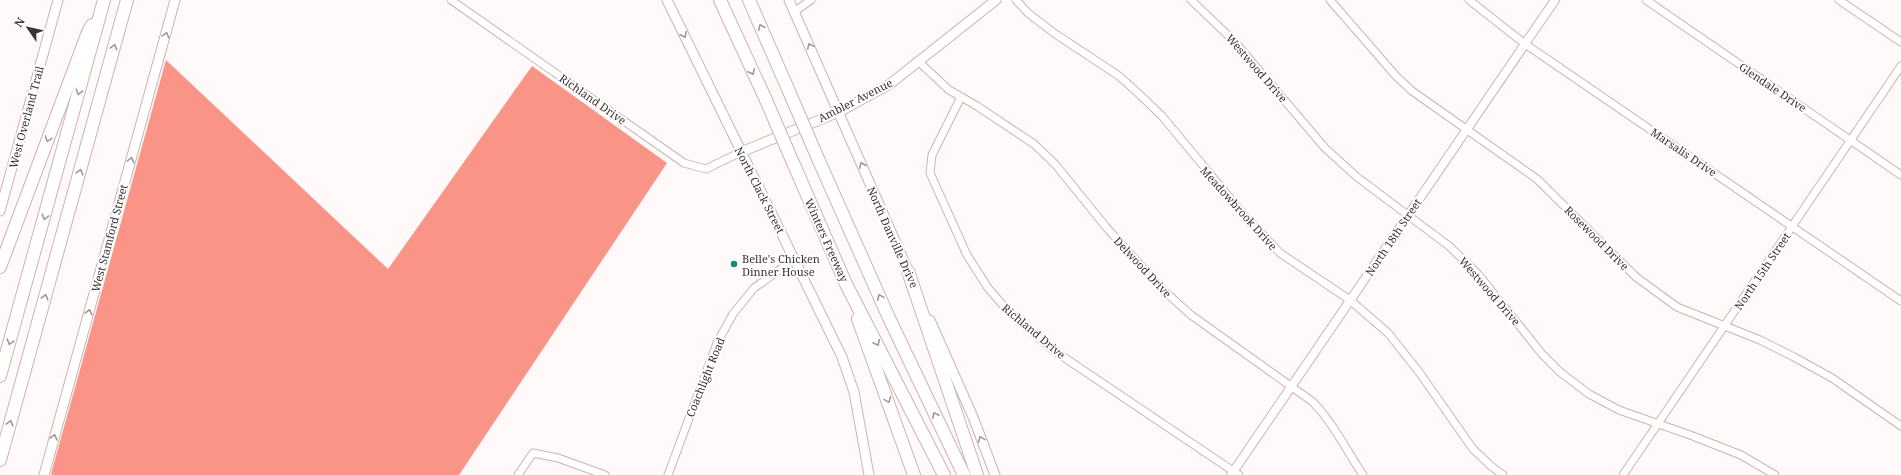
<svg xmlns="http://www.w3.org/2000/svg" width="1901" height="475" viewBox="0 0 1901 475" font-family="'Noto Serif',serif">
<rect width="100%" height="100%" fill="#fffaf9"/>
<path fill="#f99487" d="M166,60l222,209 144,-203 135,97 -208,312h-407l-1,-1z"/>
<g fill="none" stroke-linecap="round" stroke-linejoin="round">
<defs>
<g id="minor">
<path d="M451,0l233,163 22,6 35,-17"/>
<path d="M1016,0l12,13 26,20 65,43 21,19 22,21 82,99 36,38 70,47 38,33 31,39 54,77 18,17 12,9"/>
<path d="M1191,0l44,42 90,106 32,29 92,69 29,28 64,80 18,18 29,22 30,16 71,25 51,20 34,20"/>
<path d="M1330,0l66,76 16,15 125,88 99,98 41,30 83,33 34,17 38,21 69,48"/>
<path d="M1469,0l56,44 376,257"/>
<path d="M1646,0l255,175"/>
<path d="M1839,0l62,42"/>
<path d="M794,12l17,-12"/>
<path d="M919,62l30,28 28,16 57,38 21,20 51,63 56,62 29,26 122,87c21,22 33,48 50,73"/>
<path d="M961,97l-29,58 -2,18 37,82 21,33 21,24 44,38 186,125"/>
<path d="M518,475l15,-22 25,5 47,17"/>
<path d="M668,475l49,-132 16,-29 21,-26 41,-29"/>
<path d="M1623,475l278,-409"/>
</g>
<path id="tertiary" d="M1231,475l324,-475"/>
<g id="secondary">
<path d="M667,0l175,357 12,35 15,83"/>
<path d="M789,0l122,277"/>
<path d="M741,152l98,-40 51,-28 106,-84"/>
<path d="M0,211l58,-211"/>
<path d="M930,320l43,97 22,58"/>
<path d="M44,475l131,-475"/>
</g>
<g id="motorway">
<path d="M720,0l46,100"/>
<path d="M749,0l39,89"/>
<path d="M819,161l70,157 75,157"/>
<path d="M794,165l52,119 98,191"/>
<path d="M0,267l88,-235 4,-7"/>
<path d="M908,271l69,204"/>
<path d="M858,319l56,156"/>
<path d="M0,376l104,-376"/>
<path d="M0,460l127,-460"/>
</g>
</defs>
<use href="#minor" stroke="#ccb3b0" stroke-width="9"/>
<use href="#tertiary" stroke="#ccb3b0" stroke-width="10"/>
<use href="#secondary" stroke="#ccb3b0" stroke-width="11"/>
<use href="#motorway" stroke="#ccb3b0" stroke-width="14"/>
<use href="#minor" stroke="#fff" stroke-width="7"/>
<use href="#tertiary" stroke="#fff" stroke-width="8"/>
<use href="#secondary" stroke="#fff" stroke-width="9"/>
<use href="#motorway" stroke="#fff" stroke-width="12"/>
<defs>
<g id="motorway-bridge">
<path d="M788,89l31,72"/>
<path d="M766,100l28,65"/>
</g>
</defs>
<use href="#motorway-bridge" stroke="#ccb3b0" stroke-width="14" stroke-linecap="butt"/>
<use href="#motorway-bridge" stroke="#fff" stroke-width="12"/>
</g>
<defs><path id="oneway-chevron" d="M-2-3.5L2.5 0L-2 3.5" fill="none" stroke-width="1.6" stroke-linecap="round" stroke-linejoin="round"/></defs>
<g stroke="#9e9898">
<use href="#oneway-chevron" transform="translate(761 27) rotate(-113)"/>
<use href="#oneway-chevron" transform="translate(166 35) rotate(-75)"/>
<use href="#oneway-chevron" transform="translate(684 35) rotate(64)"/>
<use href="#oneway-chevron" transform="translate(810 46) rotate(-114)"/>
<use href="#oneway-chevron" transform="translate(114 47) rotate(-75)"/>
<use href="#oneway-chevron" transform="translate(752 72) rotate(65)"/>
<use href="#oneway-chevron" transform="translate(79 92) rotate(105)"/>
<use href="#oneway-chevron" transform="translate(48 139) rotate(110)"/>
<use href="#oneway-chevron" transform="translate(131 160) rotate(-75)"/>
<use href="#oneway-chevron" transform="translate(862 165) rotate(-113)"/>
<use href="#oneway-chevron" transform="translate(80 172) rotate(-74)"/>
<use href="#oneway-chevron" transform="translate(45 217) rotate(105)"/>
<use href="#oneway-chevron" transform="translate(45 297) rotate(-75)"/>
<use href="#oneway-chevron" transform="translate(880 297) rotate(-114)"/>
<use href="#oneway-chevron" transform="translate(89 312) rotate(-75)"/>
<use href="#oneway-chevron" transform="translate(10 342) rotate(106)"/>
<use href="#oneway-chevron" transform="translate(877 343) rotate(63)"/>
<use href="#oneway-chevron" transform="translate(888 400) rotate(69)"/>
<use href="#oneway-chevron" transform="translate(935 415) rotate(-116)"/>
<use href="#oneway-chevron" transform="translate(10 423) rotate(-75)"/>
<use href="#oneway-chevron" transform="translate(54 437) rotate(-75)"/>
<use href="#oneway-chevron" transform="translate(981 439) rotate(-111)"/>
</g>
<circle fill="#148c6f" stroke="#fff" stroke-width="1.5" cx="734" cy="264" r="4"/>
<g text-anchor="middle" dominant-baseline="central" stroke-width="4" stroke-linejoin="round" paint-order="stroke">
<g font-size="11" fill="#3c3230" stroke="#fff">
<text transform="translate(1257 68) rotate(49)">Westwood Drive</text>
<text transform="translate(1773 87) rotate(34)">Glendale Drive</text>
<text transform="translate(593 99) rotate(35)">Richland Drive</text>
<text transform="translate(855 100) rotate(-27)">Ambler Avenue</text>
<text transform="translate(26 117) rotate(-75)">West Overland Trail</text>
<text transform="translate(1684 152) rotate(34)">Marsalis Drive</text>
<text transform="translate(760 190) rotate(63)">North Clack Street</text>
<text transform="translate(1239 208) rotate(48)">Meadowbrook Drive</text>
<text transform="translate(893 237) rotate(66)">North Danville Drive</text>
<text transform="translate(1393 237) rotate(-56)">North 18th Street</text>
<text transform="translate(109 238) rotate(-75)">West Stamford Street</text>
<text transform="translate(1597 238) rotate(45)">Rosewood Drive</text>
<text transform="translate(827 240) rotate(66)">Winters Freeway</text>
<text transform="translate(1143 267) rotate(47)">Delwood Drive</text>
<text transform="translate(1762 271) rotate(-56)">North 15th Street</text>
<text transform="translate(1490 291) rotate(49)">Westwood Drive</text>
<text transform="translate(1034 331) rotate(40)">Richland Drive</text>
<text transform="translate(705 377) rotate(-68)">Coachlight Road</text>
</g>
<g font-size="11" fill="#3c3230" stroke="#fff" text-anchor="start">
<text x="742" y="258">Belle's Chicken<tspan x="742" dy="13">Dinner House</tspan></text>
</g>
</g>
<g transform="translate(28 28) rotate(304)" stroke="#ffffff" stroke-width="3" paint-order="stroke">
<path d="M0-3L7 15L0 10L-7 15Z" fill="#3c3230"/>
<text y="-6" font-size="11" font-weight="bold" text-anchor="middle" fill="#3c3230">N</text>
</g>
</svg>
